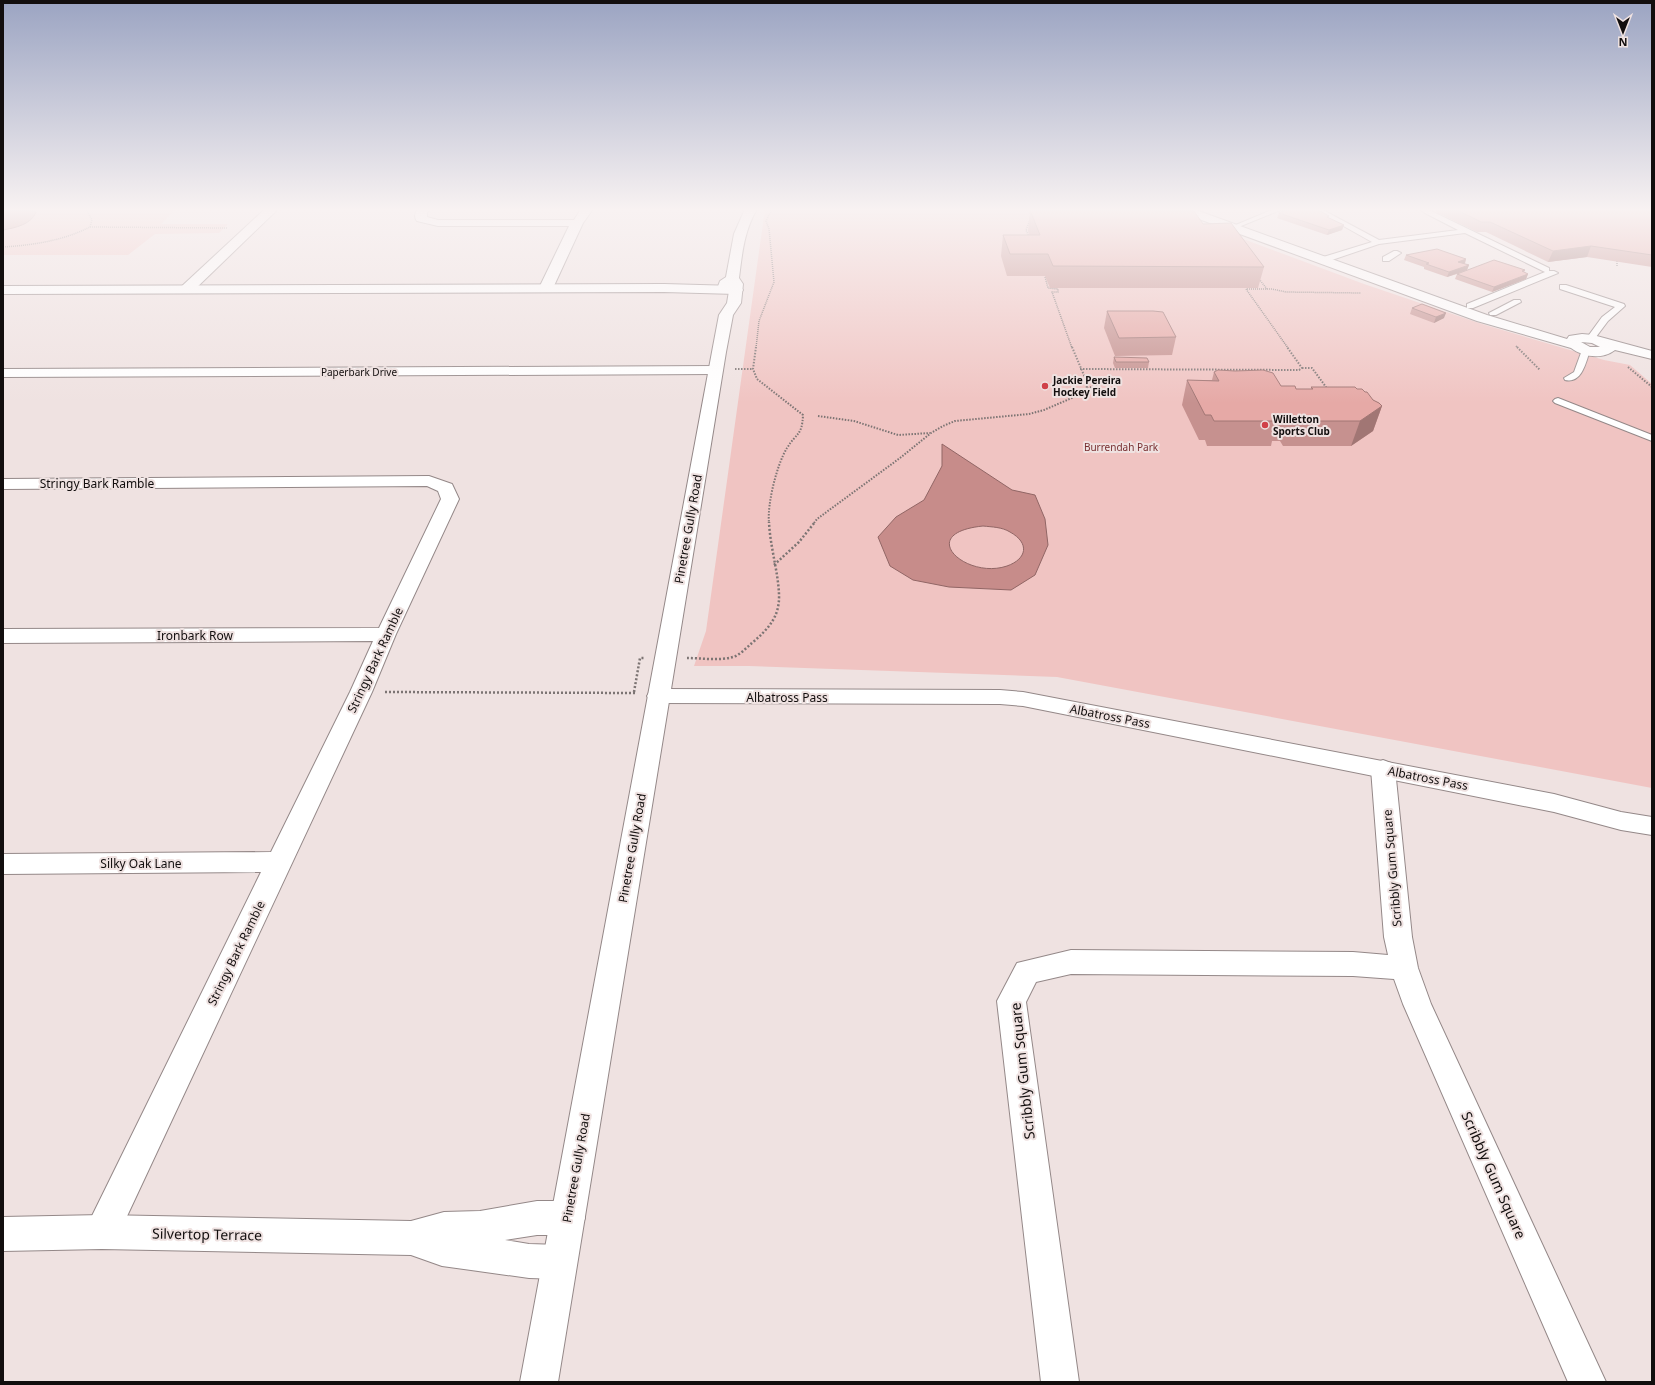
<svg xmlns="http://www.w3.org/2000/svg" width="1655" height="1385" viewBox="0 0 1655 1385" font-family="'Noto Sans',sans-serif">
<rect width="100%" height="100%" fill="#efe2e1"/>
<g fill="#f0c4c2">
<path d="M3,209h173l-15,15h67l-9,9 -64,1 -27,21h-125z"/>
<path d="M765,209h398l201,75 118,40 122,36 26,5 22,19v404l-595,-111 -308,-11h-55l12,-35z"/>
</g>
<g fill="#c78c8a" stroke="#916665" fill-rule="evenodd">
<path d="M11,209h15l10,3c-4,12 -21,16 -33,18v-19z"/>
<path d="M942,444l70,46 23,5 10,24 3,26 -13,30 -24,15 -62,-3 -36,-7 -23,-14 -12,-29 18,-20 28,-17 18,-34zM983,526c9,1 19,1 27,6 20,11 17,27 -3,34 -41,14 -93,-33 -24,-40z"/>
</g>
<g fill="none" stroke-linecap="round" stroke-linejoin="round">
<defs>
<g id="service">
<path d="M1274,209h9l-47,19 -5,-1z"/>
<path d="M1313,209h8l58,31 79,-10 -33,-17 -5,-4h7l122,59v3h5l4,2 -85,35h-6v-4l78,-32 -80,-39 -86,11 -53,18h-6v-4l52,-16z"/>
<path d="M1394,251h3l4,2 -12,8h-6v-4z"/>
<path d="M1560,285h6l58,19 1,2 -17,15 -15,20h-6l-1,-2 16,-22 13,-10 -55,-18z"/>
<path d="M1514,300h6l1,2 -25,13h-6l-1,-2z"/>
<path d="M1586,347l4,3c-4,12 -8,34 -25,30l-1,-2 10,-6 8,-22z"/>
<path d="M1558,398l94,37v6l-97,-38 -2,-2 2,-2z"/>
</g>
<g id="minor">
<path d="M265,209h13l-86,83h-10l-2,-3 2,-3z"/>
<path d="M417,209h13l-3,4v4l11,3h136l7,-11h12l-10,14 -30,65 -2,3h-10l-2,-3 30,-62h-131l-21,-5c-3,-3 -2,-8 0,-12z"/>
<path d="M716,366l5,1 2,3 -2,3 -5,1 -713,3v-8z"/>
<path d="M429,476l23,8 7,15 -63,135 -24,58 -258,552 -12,5 -12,-5 -5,-12 5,-12 171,-348 -258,2v-20l268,-2 79,-160 23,-51 -370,2v-14l376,-1 62,-129 -3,-8 -11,-5 -424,3v-10z"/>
<path d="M1383,760l8,3 4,6 17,168 6,31 13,36 175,378h-38l-165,-378 -9,-25 -41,-3 -282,-2 -35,8 -10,20 53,380h-38l-44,-381 20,-38 54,-13 282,2 35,3 -4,-18 -13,-168 4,-6z"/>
</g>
<g id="tertiary">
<path d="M664,284l72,2 5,1 2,3 -2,3 -5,1 -72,-2 -661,2v-8z"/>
<path d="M658,689l342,1 23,2 531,102 67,18 31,5v18l-31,-5 -67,-18 -531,-106 -23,-2 -342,-1 -8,-2 -3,-5 3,-5z"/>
<path d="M537,1201h31l12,5 5,12 -5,12 -12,5h-31l-32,5 24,4 31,1 12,5 5,12 -5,12 -12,5 -31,-1 -87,-12 -31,-11 -309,-6 -99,2v-34l99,-2 309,6 33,-9 36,-1z"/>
</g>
<g id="secondary">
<path d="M745,209h12c-13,22 -15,45 -18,69l4,6 -2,19 -8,12 -7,37 -168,1030h-38l192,-1030 7,-37 8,-12 2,-12 -5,2 -5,-1 -2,-3 3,-8 6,-4 8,-43z"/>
<path d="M1175,209h18l294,106 80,24 2,-3 13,-2 11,1 59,16v8l-37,-9c-13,10 -32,7 -44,-2l-94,-27 -300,-110zM1581,342l11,1 8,4h-10z"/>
</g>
</defs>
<use href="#service" stroke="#948888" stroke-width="2"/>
<use href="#minor" stroke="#948888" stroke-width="2"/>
<use href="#tertiary" stroke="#948888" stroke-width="2"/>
<use href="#secondary" stroke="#948888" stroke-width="2"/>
<g stroke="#7c7473" stroke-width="1.5" stroke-dasharray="1 1" stroke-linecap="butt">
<path d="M90,227l137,1"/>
<path d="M1029,237l-3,-7 4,-10"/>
<path d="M3,247c30,-2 59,-6 87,-20l2,-7 -6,-11"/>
<path d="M1617,261v6"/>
<path d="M1044,273l4,15 10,1v3h-6l20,56"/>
<path d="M1259,279l8,10"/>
<path d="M1246,289l42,59"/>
<path d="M1247,289h25l14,3 75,1"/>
<path d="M1516,346l2,2"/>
<path d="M756,348l3,-27 15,-39 -5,-53 -3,-8 6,-12"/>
</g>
<g stroke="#7c7473" stroke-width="2" stroke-dasharray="1.5 1.5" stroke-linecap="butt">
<path d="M756,347l-3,22 4,10 46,36c-1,21 -6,17 -16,33 -10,16 -20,56 -18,75"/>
<path d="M1072,347l14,33 1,9"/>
<path d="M1517,347l23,23"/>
<path d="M1628,367l24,20"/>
<path d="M1302,368h10l14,19 -1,2"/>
<path d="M735,369h18"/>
<path d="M1080,369l219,1 3,-2 -15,-21"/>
<path d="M818,416l36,5 44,14 32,-2"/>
<path d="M814,523l3,-4 83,-61 31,-25 12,-7 12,-5 74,-7 15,-4 44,-19 -1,-2 22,-10"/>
</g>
<g stroke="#7c7473" stroke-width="2.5" stroke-dasharray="2 2" stroke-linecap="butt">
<path d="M774,565l25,-23 16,-20"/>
<path d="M687,658c14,0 32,3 46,-1 7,-2 13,-9 19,-14 16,-14 28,-26 27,-49 -1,-23 -9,-48 -10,-72"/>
<path d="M385,692l250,1"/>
<path d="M634,692l6,-34h4"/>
</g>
<use href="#service" fill="#fff" fill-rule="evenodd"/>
<use href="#minor" fill="#fff" fill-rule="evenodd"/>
<use href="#tertiary" fill="#fff" fill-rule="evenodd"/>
<use href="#secondary" fill="#fff" fill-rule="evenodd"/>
</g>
<g fill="#c6918f">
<path d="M1437,209h215v58l-65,-10 -39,5 -62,-30h-9l-41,-20z"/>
<path d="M1030,210l173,14 61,43 -6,21h-208l-5,-12h-38l-6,-20 2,-21h26l-1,-4z"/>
<path d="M1279,213l50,5 15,7 -2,5 -15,5 -50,-17z"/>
<path d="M1406,255l60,4 -1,5 4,1 -2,5h58l-1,2 4,2 -2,5 -34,13 -37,-13 2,-5 -10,3 -23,-8v-2l-20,-7z"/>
<path d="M1412,308l32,10 -10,5 -24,-9z"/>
<path d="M1107,311l69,26 -4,18 -57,1 -11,-28z"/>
<path d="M1114,357l35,5 -1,6h-33l-2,-5z"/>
<path d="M1214,372l67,14 15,3h15v-2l46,2 8,3 8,8 9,6 -9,25 -22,15h-68l-3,-5h-8l-1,5h-64l-2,-6h-6l-17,-35 5,-25h25z"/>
</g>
<g fill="#a17674">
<path d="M1344,225l-2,5 -15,5 2,-5z"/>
<path d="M1591,246l-4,11 -39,5 5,-11z"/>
<path d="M1466,259l-2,6 -6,-3z"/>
<path d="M1469,265l-2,5 -20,7 2,-5z"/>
<path d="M1528,274l-2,5 -34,13 2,-5z"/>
<path d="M1446,313l-2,5 -10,5 2,-6z"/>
<path d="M1382,406l-9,25 -22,15 9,-25z"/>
</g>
<g fill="#e6a9a6" stroke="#a17674">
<path d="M1288,209h28l13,7 -2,1 17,8 -15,5 -50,-17z"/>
<path d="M1455,209h197v46l-61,-9 -38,5 -63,-29h-9z"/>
<path d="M1030,210l164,1 9,13 28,-1 33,44 -211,-1 -5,-12h-38l-7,-19h37z"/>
<path d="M1437,249l29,10 -8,3 11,3 -20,7 -23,-8 3,-1 -23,-8z"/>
<path d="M1494,260l31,10 -3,1 6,3 -34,13 -37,-13z"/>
<path d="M1422,304l24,9 -10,4 -24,-9z"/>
<path d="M1107,311h46l10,1 13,25 -57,1z"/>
<path d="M1114,357l33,1 2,4h-33z"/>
<path d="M1218,370l17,1 28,-1 10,3 8,13h14l1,3h17l-2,-2h44l2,2h5l3,3h2l6,8 6,3 3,3 -22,15h-69l-3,-5h-13l3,5h-64l-3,-6h-6l-18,-35 32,1 -5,-9z"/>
</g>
<linearGradient id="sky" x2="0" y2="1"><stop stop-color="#9ba4c2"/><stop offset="0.52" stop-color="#f8f2f2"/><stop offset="1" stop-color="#f8f2f2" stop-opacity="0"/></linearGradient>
<rect width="1655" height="403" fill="url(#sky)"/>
<g fill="#d04048" stroke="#efe2e1" stroke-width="1.5">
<circle cx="1045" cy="386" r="4"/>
<circle cx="1265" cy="425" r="4"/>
</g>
<g text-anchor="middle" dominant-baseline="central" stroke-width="4" stroke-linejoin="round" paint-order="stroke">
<g font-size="10" fill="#120e0e" stroke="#efe2e1">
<text x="359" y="372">Paperbark Drive</text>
</g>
<g font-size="10" font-weight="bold" fill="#120e0e" stroke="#efe2e1" text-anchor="start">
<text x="1053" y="380">Jackie Pereira<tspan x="1053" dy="12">Hockey Field</tspan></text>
<text x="1273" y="419">Willetton<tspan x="1273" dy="12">Sports Club</tspan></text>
</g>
<g font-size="10" fill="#782f31" stroke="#efe2e1">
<text x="1121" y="447">Burrendah Park</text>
</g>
<g font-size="12" fill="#120e0e" stroke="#efe2e1">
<text x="97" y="483">Stringy Bark Ramble</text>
<text transform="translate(688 529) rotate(-80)">Pinetree Gully Road</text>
<text x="195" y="635">Ironbark Row</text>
<text transform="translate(375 660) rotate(-65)">Stringy Bark Ramble</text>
<text x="787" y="697">Albatross Pass</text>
<text transform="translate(1110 716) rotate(11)">Albatross Pass</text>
<text transform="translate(1428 778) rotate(11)">Albatross Pass</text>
<text transform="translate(632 848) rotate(-80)">Pinetree Gully Road</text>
<text x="141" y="863">Silky Oak Lane</text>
<text transform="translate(1392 868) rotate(-95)">Scribbly Gum Square</text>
<text transform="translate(236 953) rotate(-64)">Stringy Bark Ramble</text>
<text transform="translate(576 1168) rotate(-80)">Pinetree Gully Road</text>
</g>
<g font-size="14" fill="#120e0e" stroke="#efe2e1">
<text transform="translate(1022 1071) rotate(-96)">Scribbly Gum Square</text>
<text transform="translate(1494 1175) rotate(66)">Scribbly Gum Square</text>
<text transform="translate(207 1234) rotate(1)">Silvertop Terrace</text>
</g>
</g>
<rect width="1655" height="1385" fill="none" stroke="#120e0e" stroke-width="8"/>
<g transform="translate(1623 32) rotate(180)" stroke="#efe2e1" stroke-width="3" paint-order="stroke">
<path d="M0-3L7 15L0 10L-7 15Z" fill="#120e0e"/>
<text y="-6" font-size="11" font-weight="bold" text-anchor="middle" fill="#120e0e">N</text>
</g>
</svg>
